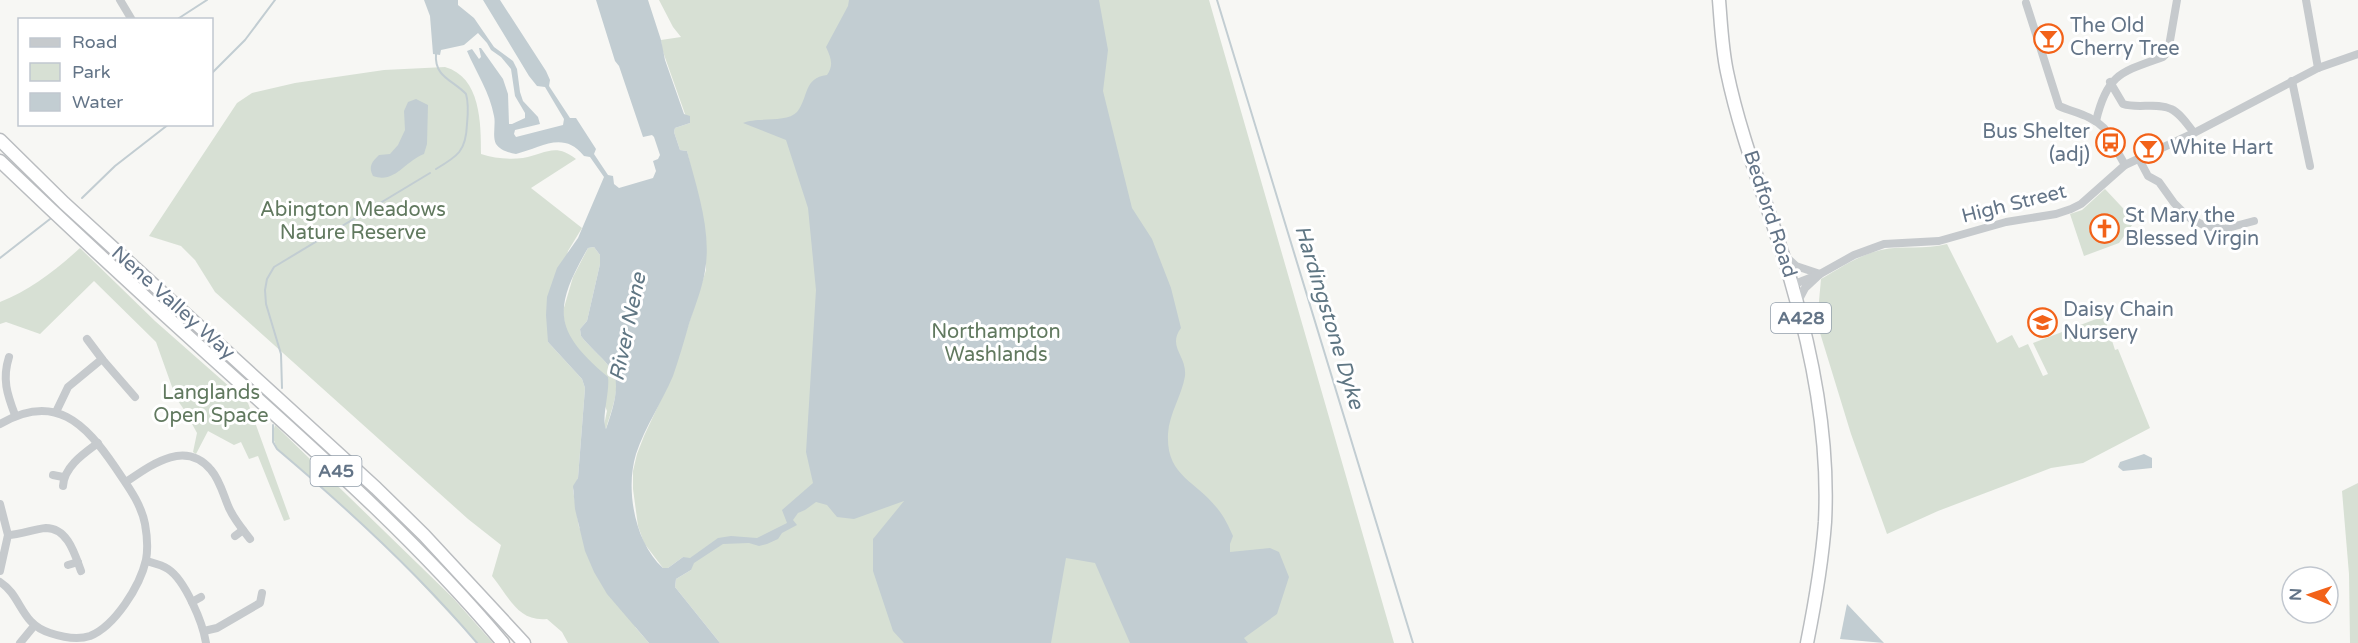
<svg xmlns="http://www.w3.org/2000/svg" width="2358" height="643" viewBox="0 0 2358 643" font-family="'Varela Round',sans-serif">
<rect width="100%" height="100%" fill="#f7f7f4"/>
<g fill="#d7e0d4">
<path d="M659,0h550l185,643h-674l-45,-56 1,-8 15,-9 -8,-13 -15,11h-5l-19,-25 -6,-17 -5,-37v-18l4,-17 7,-18 28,-60 34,-106 -1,-41 -18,-78 -7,-1 -6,-18 1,-4 15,-5 -5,-9 -23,-65 -1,-9 20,-3 -8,-10z"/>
<path d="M445,67c36,10 36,57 36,87 13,4 27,6 42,4 22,-4 32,-16 53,1l-45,29 51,40 -14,23 -20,91 34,37 3,9 -7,90 -5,12 6,37 57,101 13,15h-81l-6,-11 -15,-13c-29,3 -38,-22 -55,-43l9,-31 -33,-26 -253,-227 -20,-32 -14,-14 -32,-10 88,-133 15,-10 43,-10 89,-13z"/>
<path d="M2105,189l30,32 -16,22 -35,13 -14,-42 12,-4z"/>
<path d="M1947,244l50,99 15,-8 7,13 9,-4 15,32 5,-2 -15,-31 71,-27 11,34 3,-1 32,79 -67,35 -32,5 -113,43 -51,23 -36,-100 -34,-111 4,-44c19,-11 38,-24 60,-29 21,-5 44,0 66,-6z"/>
<path d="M594,247l6,8v9l-13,57 -7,8 1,7c9,12 24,23 32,36 9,16 -3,41 -7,57l-2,-4 3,-14 -21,-52 -16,-20 -5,-12 -2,-16 10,-34 15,-29z"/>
<path d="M80,248l75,73 93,82 42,116 -6,2 -26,-65 -9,3 -8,-17 -7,3 -26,-14 -12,23 -3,-2 4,-19 -12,-22 -9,-13 -20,-56 -62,-61 -54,53 -34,-12 -6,2v-22c29,-11 57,-33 80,-54z"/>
<path d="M275,425l178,173 40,45h-16l-86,-92 -69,-63 -45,-39 -5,-14z"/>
<path d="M2358,483v160h-8l-1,-69 -7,-83z"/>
</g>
<g fill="#c2cdd2" fill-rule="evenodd">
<path d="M424,0h34v5l16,13 20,29 19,14 4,8 3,23 3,9 15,16 2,7 -25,6 -1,4 2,3 47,-12 1,-6 -19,-32 -8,-1 -8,-10 -46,-76h17l46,71 4,9 -1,6 21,32h6l20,31 -2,5 14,21 5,1 1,8 5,4 34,-10 3,-7 -3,-10 5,-2 2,-4 -6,-18 -2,-2 -9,2 -24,-71 -4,-5 -19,-61h52l13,40 4,20 19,54 6,2v7l-15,5 -1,4 6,18 7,1c10,38 25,81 18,120 -3,18 -10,35 -16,53 -5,17 -10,35 -16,52 -11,26 -28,51 -37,78 -11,36 -1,89 27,114h5l15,-11 7,1 28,-20 13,-2 26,2 30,-15 -5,-13 31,-27 -7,-31 10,-162 -8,-82 -22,-68 -43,-17c14,-6 44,0 54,-11 12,-15 6,-34 30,-37 7,-10 4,-17 -1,-28l22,-41 1,-6h250l9,50 -5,41 29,117 20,31 19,49 10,40c-14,19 6,27 4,48 -3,19 -16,38 -17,58 -2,42 27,46 49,74 7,8 12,19 16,28l-3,8v8l40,-4 9,4 10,25 -12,37 -33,24 4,5h-118l-35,-80 -29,-5 -15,85h-147l-11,-12 -20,-60v-32l31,-38 -50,18 -17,-2 -10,-12 -11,-3 -11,8 -7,3 -5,7 4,5 -15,8 -4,6 -11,5 -8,2 -10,-3 -26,1 -29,19 -3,7 -15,9 -1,8 45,56h-71l-42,-49 -13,-22 -9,-21 -10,-42 -2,-23 5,-8 7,-90 -3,-9 -34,-37 -2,-27 1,-18 10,-29 21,-30 26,-61 -14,-20 -6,-1c-21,-26 -43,-8 -68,-2 -7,-1 -16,-4 -20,-10 -4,-8 0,-20 -2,-28 -4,-23 -18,-44 -27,-65l5,-2 7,10 2,-2 -2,-9h2l22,31 5,15 1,30h3l13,-6v-5l-10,-17 -4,-27 -10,-12 -10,-7 -4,-7 -9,-10 -14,12 -23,5 -1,5 -7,-1 -3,-38zM594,247l6,8v9l-13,57 -7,8 1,7c9,12 24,23 32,36 8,15 -2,42 -7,57 -5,-10 4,-37 2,-52 -54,-46 -56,-67 -20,-129z"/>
<path d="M416,99l12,6 -1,39 -3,10c-19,7 -29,30 -51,22 -5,-10 -1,-14 6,-21l11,-1 8,-9 7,-15 -1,-19 4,-9z"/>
<path d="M2144,454l8,4v10l-29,3 -5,-4 2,-5z"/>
<path d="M1847,604l37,39 -44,-4z"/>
</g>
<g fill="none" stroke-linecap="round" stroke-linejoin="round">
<g stroke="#c2cdd2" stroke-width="2">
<path d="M1217,0l196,643"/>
<path d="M176,20l31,-20"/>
<path d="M212,73l33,-33 30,-40"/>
<path d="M436,169c22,-13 30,-18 31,-45 1,-10 2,-20 -1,-30 -13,-14 -32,-17 -30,-40"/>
<path d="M82,198l33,-32 54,-42"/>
<path d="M0,258l50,-39"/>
<path d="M282,388l-1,-34 -15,-50 -1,-14 2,-11 7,-12 156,-94"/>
<path d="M273,425v17l4,7c71,60 140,123 200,194"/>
</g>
<defs>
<g id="highway">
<path d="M1719,0c2,24 3,49 8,72 15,73 45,142 65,213 22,75 37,158 33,237 -3,41 -10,81 -18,121"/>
<path d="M0,140l64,63 312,285 48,47 100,108"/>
<path d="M0,161c69,66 139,131 210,195 102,92 205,182 293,287"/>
</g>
</defs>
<use href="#highway" stroke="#babdc0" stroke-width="15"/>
<g stroke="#c6cacd" stroke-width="8">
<path d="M120,0l12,20"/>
<path d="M2306,0l12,68"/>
<path d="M2026,3l33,103c16,7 32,9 45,22l21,37"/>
<path d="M2292,81l18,85"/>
<path d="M2110,82l13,22c15,5 34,-2 48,5 9,4 17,16 23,24"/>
<path d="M2096,121c11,-47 25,-49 67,-64l5,-5 9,-52"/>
<path d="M2139,159l9,17 11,6 15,21 14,14 17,9 19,3 30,-8"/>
<path d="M1783,254l13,12 24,8 -15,14 -8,15"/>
<path d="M1792,285l28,-11 34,-19 30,-11 55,-3 67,-19 50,-8 15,-5 10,-5 44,-39 69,-32 124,-65 40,-14"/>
<path d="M9,357c-7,22 -2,37 6,58"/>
<path d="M102,359l33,38"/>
<path d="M56,412l12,-25 34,-28 -15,-20"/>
<path d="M0,424c55,-32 85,-1 115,43 12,18 26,36 30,57 2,11 3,25 1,36 -6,26 -31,66 -56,76 -12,4 -28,1 -40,-3 -30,-9 -28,-37 -50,-51"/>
<path d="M53,475l10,2"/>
<path d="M126,482c25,-17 59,-43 85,-12 9,10 13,27 18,38 5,11 13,21 21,31"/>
<path d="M63,486c1,-19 20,-32 35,-43"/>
<path d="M0,504l8,31 -8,36"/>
<path d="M8,535c13,0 25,-6 38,-7 22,0 29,27 35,43"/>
<path d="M235,536l8,-6"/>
<path d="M146,561c7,2 16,4 22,8 17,11 35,54 38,74"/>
<path d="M68,565l10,-3"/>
<path d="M192,602l9,-5"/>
<path d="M204,631l13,-3 43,-25 2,-10"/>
<path d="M20,643l14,-17"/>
</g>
<use href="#highway" stroke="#fff" stroke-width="12"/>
</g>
<defs>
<symbol id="bar-ring" viewBox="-11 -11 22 22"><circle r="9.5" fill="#fff" stroke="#f26219" stroke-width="1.5"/><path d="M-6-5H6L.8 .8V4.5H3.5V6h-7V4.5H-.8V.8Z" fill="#f26219"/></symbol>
<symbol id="bus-ring" viewBox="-11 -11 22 22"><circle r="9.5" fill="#fff" stroke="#f26219" stroke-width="1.5"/><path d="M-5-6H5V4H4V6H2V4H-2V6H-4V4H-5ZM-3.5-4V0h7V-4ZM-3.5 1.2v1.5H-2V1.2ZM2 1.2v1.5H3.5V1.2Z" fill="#f26219"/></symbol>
<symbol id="church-ring" viewBox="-11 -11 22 22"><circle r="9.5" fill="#fff" stroke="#f26219" stroke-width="1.5"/><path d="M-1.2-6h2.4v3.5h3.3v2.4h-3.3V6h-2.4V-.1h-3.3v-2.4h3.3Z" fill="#f26219"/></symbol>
<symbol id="school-ring" viewBox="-11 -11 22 22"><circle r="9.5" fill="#fff" stroke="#f26219" stroke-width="1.5"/><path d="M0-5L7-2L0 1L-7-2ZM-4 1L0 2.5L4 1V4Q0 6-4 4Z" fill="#f26219"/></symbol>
</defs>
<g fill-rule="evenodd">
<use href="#bar-ring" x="2032" y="22" width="33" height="33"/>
<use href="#bus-ring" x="2094" y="126" width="33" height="33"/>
<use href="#bar-ring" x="2132" y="132" width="33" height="33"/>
<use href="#church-ring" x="2088" y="212" width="33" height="33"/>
<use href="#school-ring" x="2026" y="306" width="33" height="33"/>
</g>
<g text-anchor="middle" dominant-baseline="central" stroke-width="6" stroke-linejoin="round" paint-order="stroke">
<g fill="#fff" stroke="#929eab" stroke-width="1.5">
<rect x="1771" y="303" width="60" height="30" rx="4.5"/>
<rect x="310.5" y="456" width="51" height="30" rx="4.5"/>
</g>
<g font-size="18" font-weight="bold" fill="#637487">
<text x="1801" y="318">A428</text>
<text x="336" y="471">A45</text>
</g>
<g font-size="20" fill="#637487" stroke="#fff" text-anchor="start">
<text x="2070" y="26">The Old<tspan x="2070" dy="23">Cherry Tree</tspan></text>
<text x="2090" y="132" text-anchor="end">Bus Shelter<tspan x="2090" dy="23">(adj)</tspan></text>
<text x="2170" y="148">White Hart</text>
<text x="2125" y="216">St Mary the<tspan x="2125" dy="23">Blessed Virgin</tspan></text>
<text x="2063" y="310">Daisy Chain<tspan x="2063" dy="23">Nursery</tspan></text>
</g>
<g font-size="20" fill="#637487" stroke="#fff">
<text transform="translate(2014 204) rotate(-14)">High Street</text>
<text transform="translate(1770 214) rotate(72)">Bedford Road</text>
<text transform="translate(173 303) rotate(42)">Nene Valley Way</text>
</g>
<g font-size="20" fill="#61795f" stroke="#fff">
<text x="353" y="210">Abington Meadows<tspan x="353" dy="23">Nature Reserve</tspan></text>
<text x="996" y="332">Northampton<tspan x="996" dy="23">Washlands</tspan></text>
<text x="211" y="393">Langlands<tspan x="211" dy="23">Open Space</tspan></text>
</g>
<g font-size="21" font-style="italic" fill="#5f7683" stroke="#fff">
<text transform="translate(1329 317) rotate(73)">Hardingstone Dyke</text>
<text transform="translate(628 327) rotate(-78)">River Nene</text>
</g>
</g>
<rect x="18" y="18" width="195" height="108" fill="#ffffff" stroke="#c1c7cf" stroke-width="1.5"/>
<rect x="30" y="38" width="30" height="9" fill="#c6cacd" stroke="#c1c7cf" stroke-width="1.5"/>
<text x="72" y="48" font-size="18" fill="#637487">Road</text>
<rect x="30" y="63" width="30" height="18" fill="#d7e0d4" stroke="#c1c7cf" stroke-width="1.5"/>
<text x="72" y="78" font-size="18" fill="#637487">Park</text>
<rect x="30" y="93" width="30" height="18" fill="#c2cdd2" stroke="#c1c7cf" stroke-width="1.5"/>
<text x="72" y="108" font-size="18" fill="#637487">Water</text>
<g transform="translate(2310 595) rotate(272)"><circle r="28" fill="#ffffff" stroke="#c1c7cf" stroke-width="1.5"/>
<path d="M0-4.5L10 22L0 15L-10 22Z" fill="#f26219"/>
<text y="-9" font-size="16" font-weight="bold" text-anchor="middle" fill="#637487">N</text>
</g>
</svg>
